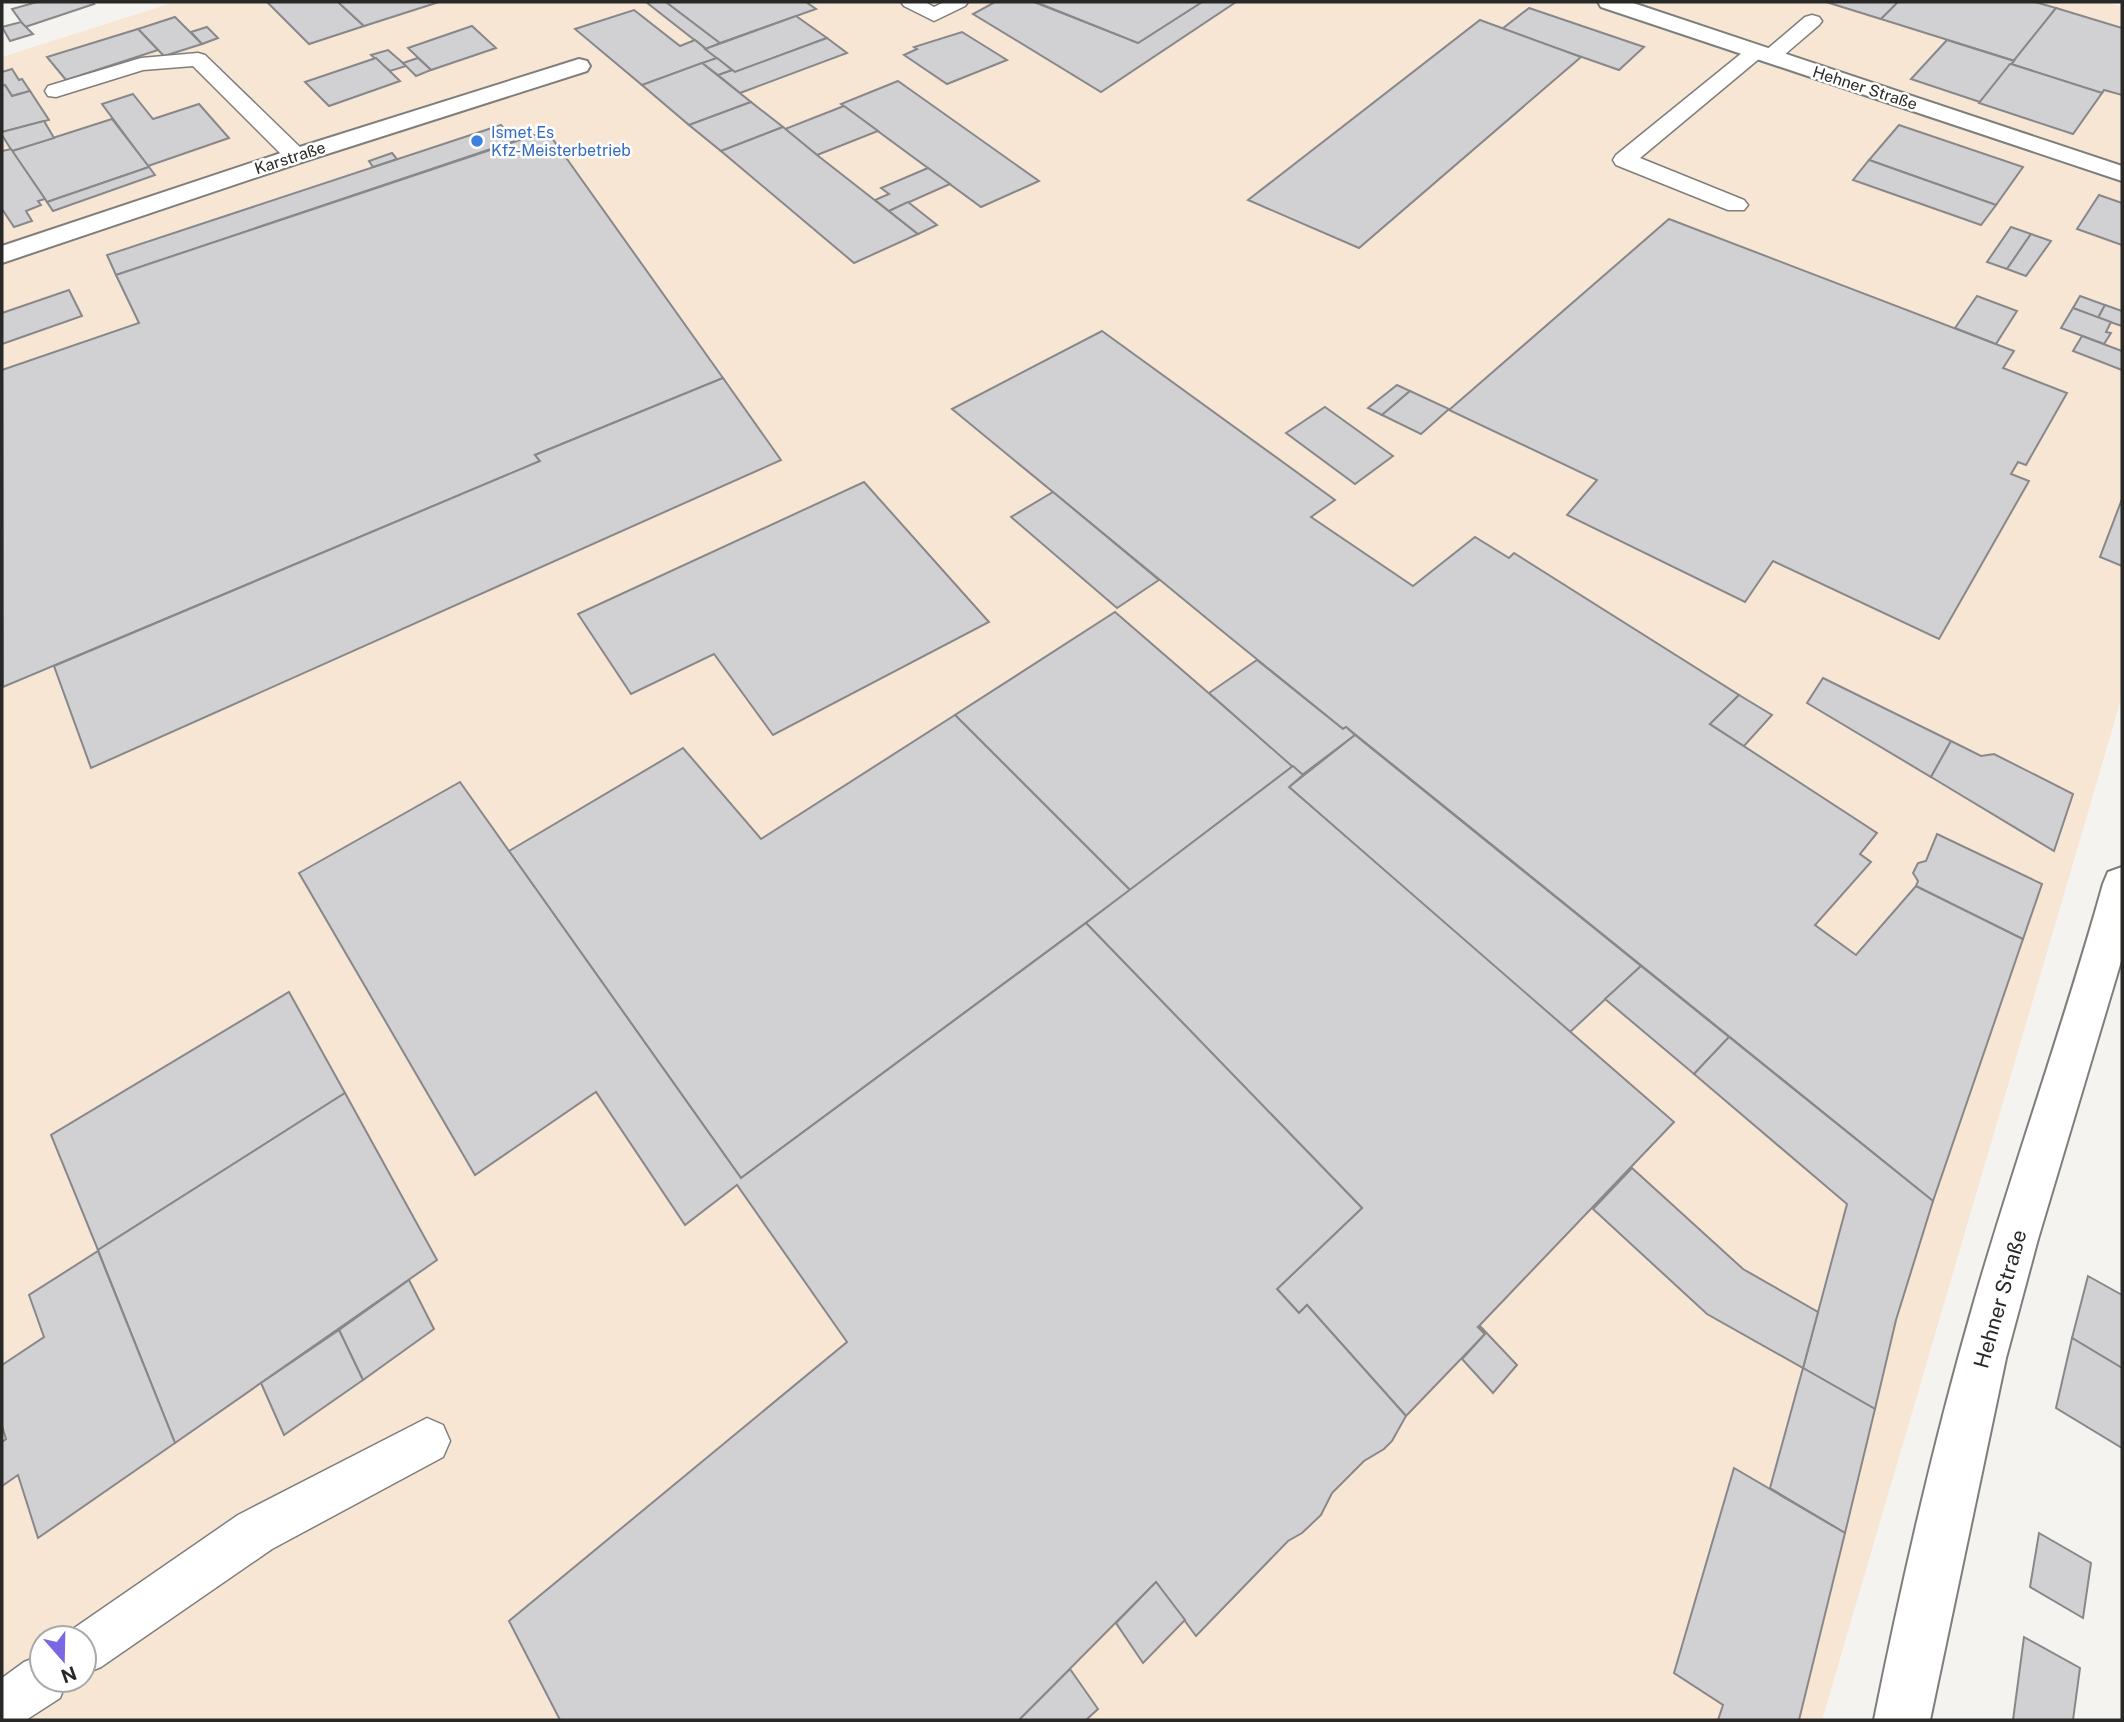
<svg xmlns="http://www.w3.org/2000/svg" width="2124" height="1722" viewBox="0 0 2124 1722" font-family="'Public Sans',sans-serif">
<rect width="100%" height="100%" fill="#f4f3ef"/>
<path fill="#f7e6d4" fill-rule="evenodd" d="M175,2h1931l16,5v689l-300,1024h-1820v-1663zM42,1638h42v42h-42z"/>
<g fill="#d1d1d4" stroke="#88888b" stroke-width="2">
<path d="M37,2h55l2,2 -69,23 -13,-18z"/>
<path d="M267,2h71l26,24 -55,18z"/>
<path d="M338,2h101l-75,24z"/>
<path d="M646,2h20l54,41 -14,6z"/>
<path d="M666,2h140l10,7 -96,34z"/>
<path d="M995,2h39l104,41 64,-41h34l-135,90 -128,-78z"/>
<path d="M1041,2h161l-64,41 -100,-40z"/>
<path d="M1826,2h72l-17,17z"/>
<path d="M1898,2h137l21,6 -41,53 -134,-42z"/>
<path d="M1529,8l115,39 -25,23 -117,-41z"/>
<path d="M2056,8l66,20v67l-18,-5 -2,3 -91,-29z"/>
<path d="M634,10l46,36 15,-6 22,18 -75,27 -67,-56z"/>
<path d="M796,16l31,22 -92,34 -30,-23z"/>
<path d="M175,17l27,27 -38,12 -26,-27z"/>
<path d="M1480,20l101,37 -222,191 -111,-48z"/>
<path d="M21,22l12,12 -23,7 -8,-14z"/>
<path d="M472,26l24,22 -65,22 -23,-22z"/>
<path d="M207,27l11,11 -16,6 -11,-12z"/>
<path d="M138,29l20,21 -92,30 -19,-23z"/>
<path d="M962,32l45,28 -60,24 -43,-29 13,-6 -3,-2z"/>
<path d="M827,38l20,15 -107,40 -22,-18 14,-5 3,2z"/>
<path d="M1947,40l67,21 -34,41 -69,-23z"/>
<path d="M388,50l15,13 3,3 -16,5 -19,-16z"/>
<path d="M376,58l24,23 -71,25 -24,-24z"/>
<path d="M418,58l13,12 -15,6 -13,-13z"/>
<path d="M717,58l15,12 -14,5 -16,-12z"/>
<path d="M702,63l49,39 -62,23 -47,-40z"/>
<path d="M2010,64h1l91,29 -29,41 -94,-31z"/>
<path d="M12,69l7,11 3,-1 8,12 -18,5 -7,-11 -3,1v-14z"/>
<path d="M898,81l141,100 -58,26 -140,-103z"/>
<path d="M5,85l7,11 18,-5 19,29 -47,12v-46z"/>
<path d="M133,94l20,25 46,-15 30,34 -81,28 -46,-62z"/>
<path d="M751,102l32,25 -62,24 -32,-26z"/>
<path d="M844,106l34,25 -61,24 -32,-26z"/>
<path d="M112,119l37,48 -102,35 -35,-51z"/>
<path d="M44,121l10,17 -42,13 -10,-16v-3z"/>
<path d="M501,125l14,16 -399,134 -9,-20z"/>
<path d="M1899,125l124,42 -27,38 -127,-45z"/>
<path d="M783,127l34,28 101,79 -64,29 -133,-112z"/>
<path d="M547,131l176,247 -188,77 5,6 -537,226 -1,-317 137,-47 -23,-48z"/>
<path d="M11,149l34,50 -7,2 3,4 -15,6 6,10 -18,6 -12,-18v-58z"/>
<path d="M392,153l5,6 -24,8 -4,-6z"/>
<path d="M1869,160l127,45 -15,20 -128,-45z"/>
<path d="M149,167l6,8 -102,36 -6,-9z"/>
<path d="M928,168l22,16 -61,27 -14,-11 14,-6 -8,-6z"/>
<path d="M2099,195l23,8v42l-45,-16z"/>
<path d="M908,202l29,23 -19,9 -29,-23z"/>
<path d="M1669,219l345,132 -11,17 64,25 -41,72 -8,-3 -7,12 18,7 -90,158 -166,-78 -28,41 -178,-87 30,-35 -148,-70z"/>
<path d="M2011,227l20,7 -24,35 -20,-7z"/>
<path d="M2031,234l20,7 -25,35 -19,-7z"/>
<path d="M69,290l13,26 -80,28v-31z"/>
<path d="M1977,296l40,15 -21,33 -41,-16z"/>
<path d="M2080,296l25,9 -7,13 -25,-10z"/>
<path d="M2105,305l17,6v15l-24,-8z"/>
<path d="M2073,308l38,14 -5,10 5,1 -7,11 -43,-16z"/>
<path d="M1102,331l233,169 -24,17 102,69 62,-49 34,21 5,-5 225,142 -29,29 167,109 -17,21 11,8 -56,63 41,30 60,-69 107,53 -90,262 -587,-474 -3,2 -127,-103 -264,-217z"/>
<path d="M2082,336l40,15v19l-49,-19z"/>
<path d="M723,378l58,82 -690,308 -37,-102 486,-205 -5,-6z"/>
<path d="M1397,385l13,6 -28,24 -14,-7z"/>
<path d="M1410,391l39,18 -28,25 -39,-19z"/>
<path d="M1325,407l68,49 -38,28 -69,-51z"/>
<path d="M864,482l125,140 -216,113 -59,-81 -83,40 -53,-80z"/>
<path d="M1053,492l106,88 -42,28 -106,-91z"/>
<path d="M2122,499v67l-22,-9z"/>
<path d="M1115,612l178,154 -163,124 -175,-175z"/>
<path d="M1257,660l86,69 3,-2 9,8 -53,40 -93,-82z"/>
<path d="M1823,678l128,63 -20,36 -124,-74z"/>
<path d="M1739,695l33,20 -28,31 -34,-22z"/>
<path d="M955,715l175,175 -389,288 -232,-327 174,-103 78,91z"/>
<path d="M1355,735l286,231 -72,67 -280,-246z"/>
<path d="M1951,741l30,15 13,-2 79,40 -19,57 -123,-74z"/>
<path d="M1293,766l10,9 -14,12 385,335 -196,205 7,7 -79,82 -99,-111 -8,8 -22,-24 85,-81 -276,-285z"/>
<path d="M460,782l281,396 345,-255 276,285 -85,81 22,24 8,-8 99,111 -14,25 -8,8 -20,12 -32,32 -11,22 -19,18 -14,8 -92,95 -40,-54 -137,138h-459l-51,-99 338,-279 -110,-157 -52,40 -89,-133 -121,83 -176,-302z"/>
<path d="M1937,834l105,50 -19,55 -107,-53 2,-5 -5,-8 5,-10 8,-2z"/>
<path d="M1641,966l88,71 -35,37 -89,-75z"/>
<path d="M289,992l56,101 -247,157 -47,-115z"/>
<path d="M1729,1037l204,164 -37,119 -21,89 -72,-41 44,-164 -153,-130z"/>
<path d="M345,1093l92,167 -262,183 -77,-193z"/>
<path d="M1632,1168l111,101 75,43 -15,56 -96,-54 -114,-105z"/>
<path d="M98,1251l77,192 -137,95 -20,-63 -16,11v-44l4,-3 -4,-13v-61l42,-28 -15,-42z"/>
<path d="M2088,1276l34,19v73l-50,-30z"/>
<path d="M409,1280l25,49 -71,51 -24,-50z"/>
<path d="M1480,1326l37,39 -24,28 -31,-34 23,-25 -7,-7z"/>
<path d="M339,1330l24,50 -79,55 -23,-52z"/>
<path d="M2072,1338l50,30v80l-66,-40z"/>
<path d="M1803,1368l72,41 -30,124 -75,-45z"/>
<path d="M1734,1468l111,65 -46,187h-81l5,-15 -49,-32z"/>
<path d="M2039,1533l52,30 -8,55 -53,-31z"/>
<path d="M1156,1582l29,38 -42,43 -27,-40z"/>
<path d="M2024,1637l56,31 -7,52h-60z"/>
<path d="M1070,1669l28,40 -12,11h-67z"/>
</g>
<g fill="none" stroke-linecap="round" stroke-linejoin="round">
<defs>
<g id="service">
<path d="M901,2h24l9,5 10,-5h24l-3,4 -31,15 -30,-15z"/>
<path d="M1812,15l7,2 3,4 -3,4 -42,36 -7,2 -10,-5 -120,100 104,42 4,5 -4,5h-16l-112,-45 -3,-5 3,-5 132,-107 7,-2 10,5 40,-34z"/>
<path d="M198,53l7,2 99,96 3,5 -3,5h-16l-95,-95 -50,4 -87,27 -8,-1 -3,-5 3,-5 93,-28z"/>
<path d="M427,1418l16,7 7,16 -7,16 -171,92 -171,118 -17,7v-36h-20l3,-5 171,-118z"/>
<path d="M42,1655v25h25l-7,18 -34,22h-24v-42l22,-16z"/>
</g>
<g id="minor">
<path d="M1598,2h32l492,164v15l-521,-174z"/>
<path d="M579,59l8,2 3,5 -3,5 -282,90 -303,102v-17l285,-95z"/>
<path d="M2122,867v91l-84,281 -32,119 -76,362h-56c28,-140 61,-284 101,-422 40,-138 89,-274 128,-414l5,-12z"/>
</g>
</defs>
<use href="#service" stroke="#7f7e7b" stroke-width="3"/>
<use href="#minor" stroke="#7f7e7b" stroke-width="4"/>
<use href="#service" fill="#fff" fill-rule="evenodd"/>
<use href="#minor" fill="#fff" fill-rule="evenodd"/>
</g>
<circle fill="#3f7fe0" stroke="#fff" stroke-width="2.5" cx="477" cy="141" r="7"/>
<g text-anchor="middle" dominant-baseline="central" stroke-width="5" stroke-linejoin="round" paint-order="stroke">
<g font-size="16" fill="#282827" stroke="#fff">
<text transform="translate(1865 88) rotate(18)">Hehner Straße</text>
<text transform="translate(290 158) rotate(-18)">Karstraße</text>
</g>
<g font-size="16" fill="#366cbe" stroke="#fff" text-anchor="start">
<text x="491" y="132">Ismet Es<tspan x="491" dy="18">Kfz-Meisterbetrieb</tspan></text>
</g>
<g font-size="21" fill="#282827" stroke="#fff">
<text transform="translate(2000 1299) rotate(-74)">Hehner Straße</text>
</g>
</g>
<rect width="2124" height="1722" fill="none" stroke="#282827" stroke-width="7"/>
<g transform="translate(63 1659) rotate(160)"><circle r="33" fill="#ffffff" stroke="#a9a9a9" stroke-width="2"/>
<path d="M0-5L12 26L0 18L-12 26Z" fill="#7a67e2"/>
<text y="-10" font-size="19" font-weight="bold" text-anchor="middle" fill="#282827">N</text>
</g>
</svg>
